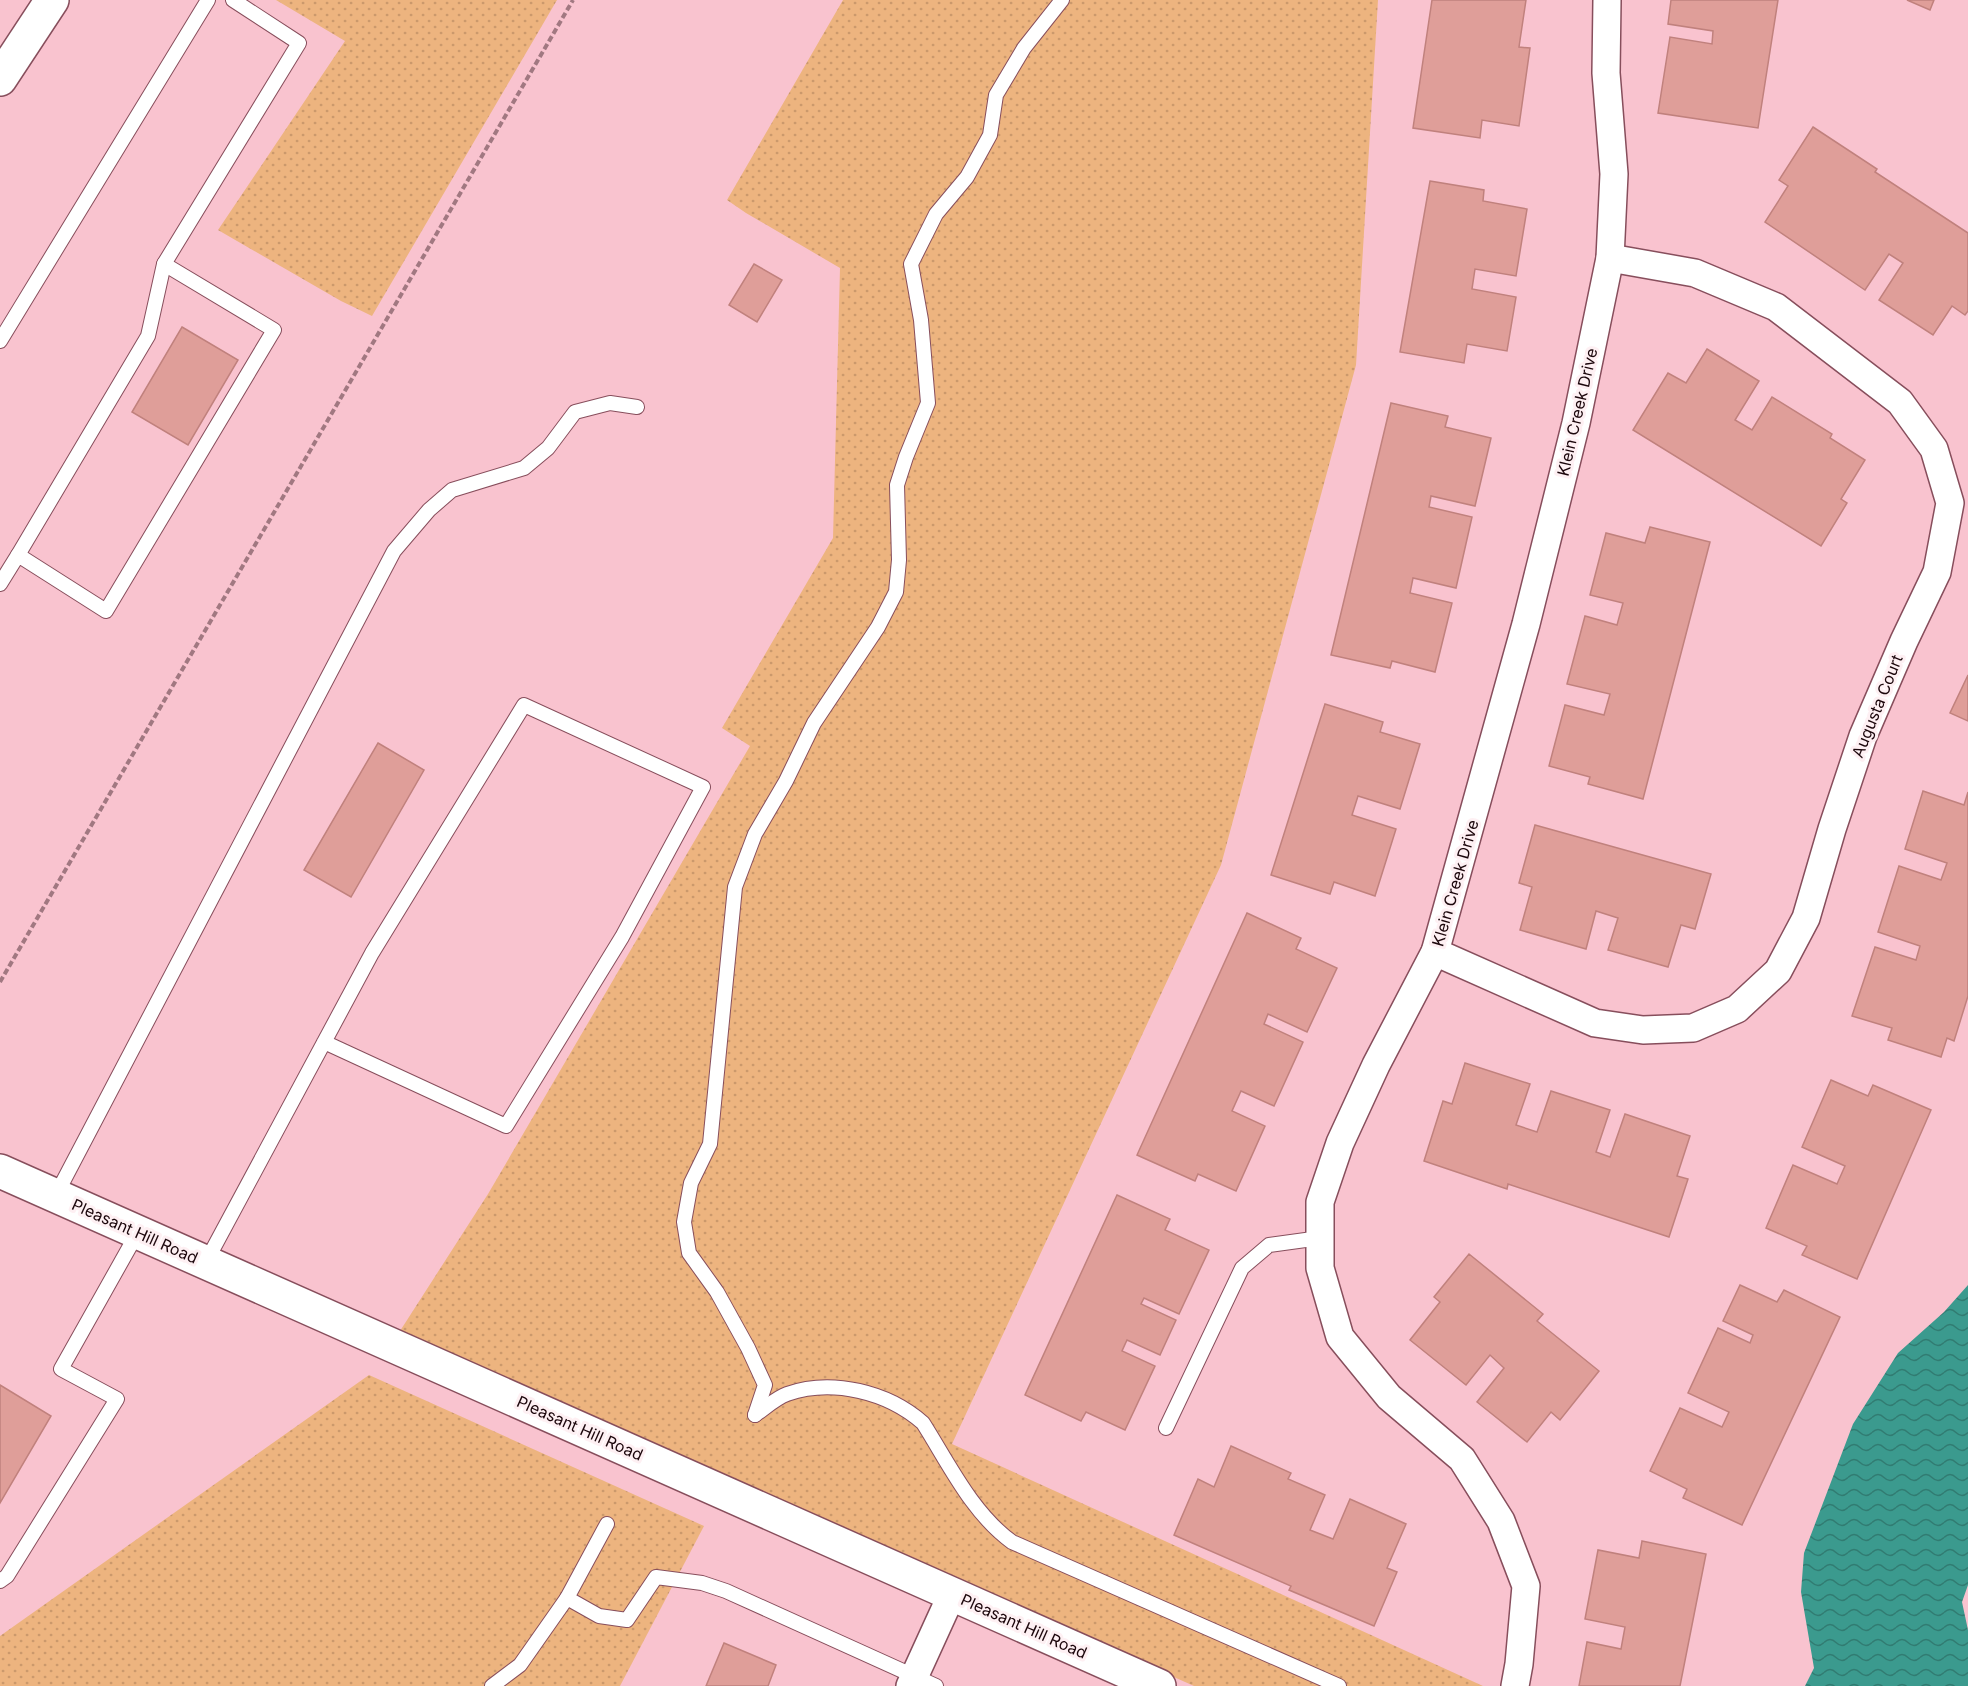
<svg xmlns="http://www.w3.org/2000/svg" width="1968" height="1686" viewBox="0 0 1968 1686" font-family="Inter,sans-serif">
<defs>
<pattern id="grass-dots" width="8" height="8" patternUnits="userSpaceOnUse" patternTransform="scale(1.5)"><rect width="8" height="8" fill="#edb47f"/><path d="M2 2h.1M6 6h.1" fill="none" stroke="#cb996c" stroke-width="1.8" stroke-linecap="round"/></pattern>
<pattern id="water-waves" width="16" height="10" patternUnits="userSpaceOnUse" patternTransform="scale(1.5)"><rect width="16" height="10" fill="#3b9a8e"/><path d="M0 5q4-4 8 0t8 0" fill="none" stroke="#317c72"/></pattern>
</defs>
<rect width="100%" height="100%" fill="#f9c3cf"/>
<g fill="url(#grass-dots)">
<path d="M276,0h281l-185,316 -31,-15 -123,-71 127,-189z"/>
<path d="M843,0h535l-22,365 -135,500 -269,579 531,242h-289l-794,-355 88,-137 262,-448 -28,-18 111,-190 7,-270 -94,-55 -19,-13z"/>
<path d="M369,1375l335,151 -84,160h-620v-50z"/>
</g>
<path fill="url(#water-waves)" d="M1968,1285v300l-6,17 6,28v56h-163l9,-18 -13,-76 3,-39 49,-129 45,-71 46,-41z"/>
<g fill="#df9e99" stroke="#c0817d" stroke-width="1.5">
<path d="M1432,0h94l-7,47 11,1 -11,78 -37,-6 -2,18 -67,-10z"/>
<path d="M1671,0h107l-20,128 -100,-15 12,-76 42,7 1,-13 -45,-7z"/>
<path d="M1907,0h27l-4,10z"/>
<path d="M1813,127l64,42 -2,3 93,61v78l-3,4 -13,-9 -19,29 -54,-35 24,-37 -14,-9 -24,36 -100,-68 23,-36 -9,-6z"/>
<path d="M1430,181l54,9 -1,11 44,8 -11,67 -41,-7 -3,20 44,8 -9,54 -40,-7 -3,19 -64,-11z"/>
<path d="M754,264l28,16 -25,42 -28,-17z"/>
<path d="M182,327l56,33 -50,85 -56,-33z"/>
<path d="M1707,349l52,32 -24,39 17,10 20,-33 60,37 -2,4 35,22 -24,39 6,4 -26,43 -188,-116 35,-57 18,10z"/>
<path d="M1391,403l57,13 -3,11 46,11 -16,68 -44,-10 -2,11 43,10 -16,71 -43,-10 -3,15 42,10 -17,69 -43,-11 -2,7 -59,-13z"/>
<path d="M1650,527l60,15 -67,257 -55,-15 2,-7 -41,-11 16,-61 39,10 6,-21 -43,-10 18,-68 32,9 6,-22 -33,-8 16,-62 39,10z"/>
<path d="M1968,675v46l-18,-8z"/>
<path d="M1325,704l58,18 -3,10 40,12 -20,65 -42,-13 -6,19 44,14 -21,67 -41,-14 -4,12 -59,-19z"/>
<path d="M378,743l46,27 -73,127 -47,-27z"/>
<path d="M1923,791l41,14 4,-13v204l-14,45 -7,-3 -6,19 -53,-17 4,-12 -40,-12 23,-69 41,13 4,-14 -42,-14 21,-66 42,14 6,-17 -42,-14z"/>
<path d="M1535,825l176,49 -16,55 -14,-4 -13,42 -60,-17 10,-32 -22,-7 -10,38 -66,-19 12,-43 -13,-4z"/>
<path d="M1247,913l54,25 -5,11 41,19 -30,64 -39,-18 -4,10 39,18 -29,64 -33,-15 -9,20 33,15 -29,65 -38,-17 -3,7 -58,-26z"/>
<path d="M1465,1063l65,21 -14,41 21,7 14,-41 59,19 -14,42 14,5 15,-43 65,22 -13,40 11,3 -19,58 -161,-53 -1,5 -83,-28 19,-60 9,3z"/>
<path d="M1831,1080l37,16 5,-11 58,25 -74,169 -55,-24 5,-9 -41,-18 27,-63 44,19 8,-18 -43,-19z"/>
<path d="M1117,1195l53,24 -5,11 44,20 -30,64 -35,-16 -3,6 35,16 -16,35 -33,-15 -5,11 33,15 -30,64 -39,-18 -5,9 -56,-26z"/>
<path d="M1469,1254l74,60 -6,7 62,50 -39,49 -9,-8 -24,30 -50,-40 27,-34 -14,-13 -24,30 -56,-45 30,-38 -6,-5z"/>
<path d="M1740,1285l37,17 7,-12 56,27 -98,208 -59,-27 4,-9 -37,-18 30,-63 42,19 7,-15 -41,-19 30,-65 32,15 3,-8 -30,-14z"/>
<path d="M0,1385l51,31 -51,87z"/>
<path d="M1231,1446l60,27 -3,6 37,16 -15,35 23,9 17,-40 56,25 -19,44 10,4 -23,54 -85,-36 2,-4 -117,-51 24,-56 16,8z"/>
<path d="M1642,1541l64,13 -26,132h-101l8,-44 34,7 4,-22 -40,-8 13,-69 41,8z"/>
<path d="M724,1643l52,22 -8,21h-62z"/>
</g>
<g fill="none" stroke-linecap="round" stroke-linejoin="round">
<defs>
<g id="service">
<path d="M0,341l208,-341"/>
<path d="M18,555l130,-219 16,-72"/>
<path d="M0,584l18,-29 88,56 168,-281 -110,-66 135,-221 -66,-43"/>
<path d="M56,1195l338,-644 35,-41 23,-20 72,-22 24,-20 27,-36 35,-9 27,4"/>
<path d="M206,1262l166,-309 152,-248 179,82 -81,150 -116,189 -182,-84"/>
<path d="M755,1415l10,-30 -17,-37 -31,-56 -28,-39 -5,-31 7,-39 19,-39 25,-257 20,-53 31,-53 28,-58 64,-96 18,-35 3,-32 -2,-75 9,-28 22,-54 -7,-83 -10,-56 25,-50 31,-37 23,-42 6,-40 28,-47 38,-48"/>
<path d="M755,1415c10,-7 21,-17 32,-21 45,-16 101,-2 136,29 26,41 49,90 89,119l327,144"/>
<path d="M1166,1428l76,-160 27,-23 51,-7"/>
<path d="M607,1524l-40,74 32,18 28,4 29,-43 46,6 24,8 210,95"/>
<path d="M0,1581l7,-5 110,-177 -56,-30 77,-137"/>
<path d="M492,1686l28,-21 47,-67"/>
</g>
<g id="minor">
<path d="M1435,952l160,71 48,7 50,-2 44,-19 41,-38 28,-53 26,-89 31,-93 41,-95 33,-69 13,-69 -16,-54 -34,-47 -124,-95 -81,-34 -85,-15"/>
<path d="M910,1686l42,-92"/>
<path d="M1515,1686l4,-22 7,-78 -25,-65 -39,-62 -73,-62 -49,-60 -20,-69v-66l20,-59 36,-78 59,-113 91,-328 50,-201 34,-165 4,-84 -8,-101 1,-73"/>
</g>
<g id="tertiary">
<path d="M0,79l52,-79"/>
<path d="M0,1171l1159,515"/>
</g>
</defs>
<use href="#service" stroke="#874e5c" stroke-width="16"/>
<use href="#minor" stroke="#874e5c" stroke-width="30"/>
<use href="#tertiary" stroke="#874e5c" stroke-width="36"/>
<path stroke="#a17881" stroke-width="4" stroke-dasharray="6 3" stroke-linecap="butt" d="M0,982l573,-982"/>
<use href="#service" stroke="#fff" stroke-width="14"/>
<use href="#minor" stroke="#fff" stroke-width="27"/>
<use href="#tertiary" stroke="#fff" stroke-width="33"/>
</g>
<g text-anchor="middle" dominant-baseline="central" stroke-width="6" stroke-linejoin="round" paint-order="stroke">
<g font-size="16" fill="#1b060b" stroke="#fef0f3">
<text transform="translate(1577 412) rotate(-77)">Klein Creek Drive</text>
<text transform="translate(1877 706) rotate(-68)">Augusta Court</text>
<text transform="translate(1455 883) rotate(-74)">Klein Creek Drive</text>
<text transform="translate(135 1231) rotate(24)">Pleasant Hill Road</text>
<text transform="translate(580 1428) rotate(24)">Pleasant Hill Road</text>
<text transform="translate(1024 1626) rotate(24)">Pleasant Hill Road</text>
</g>
</g>
</svg>
